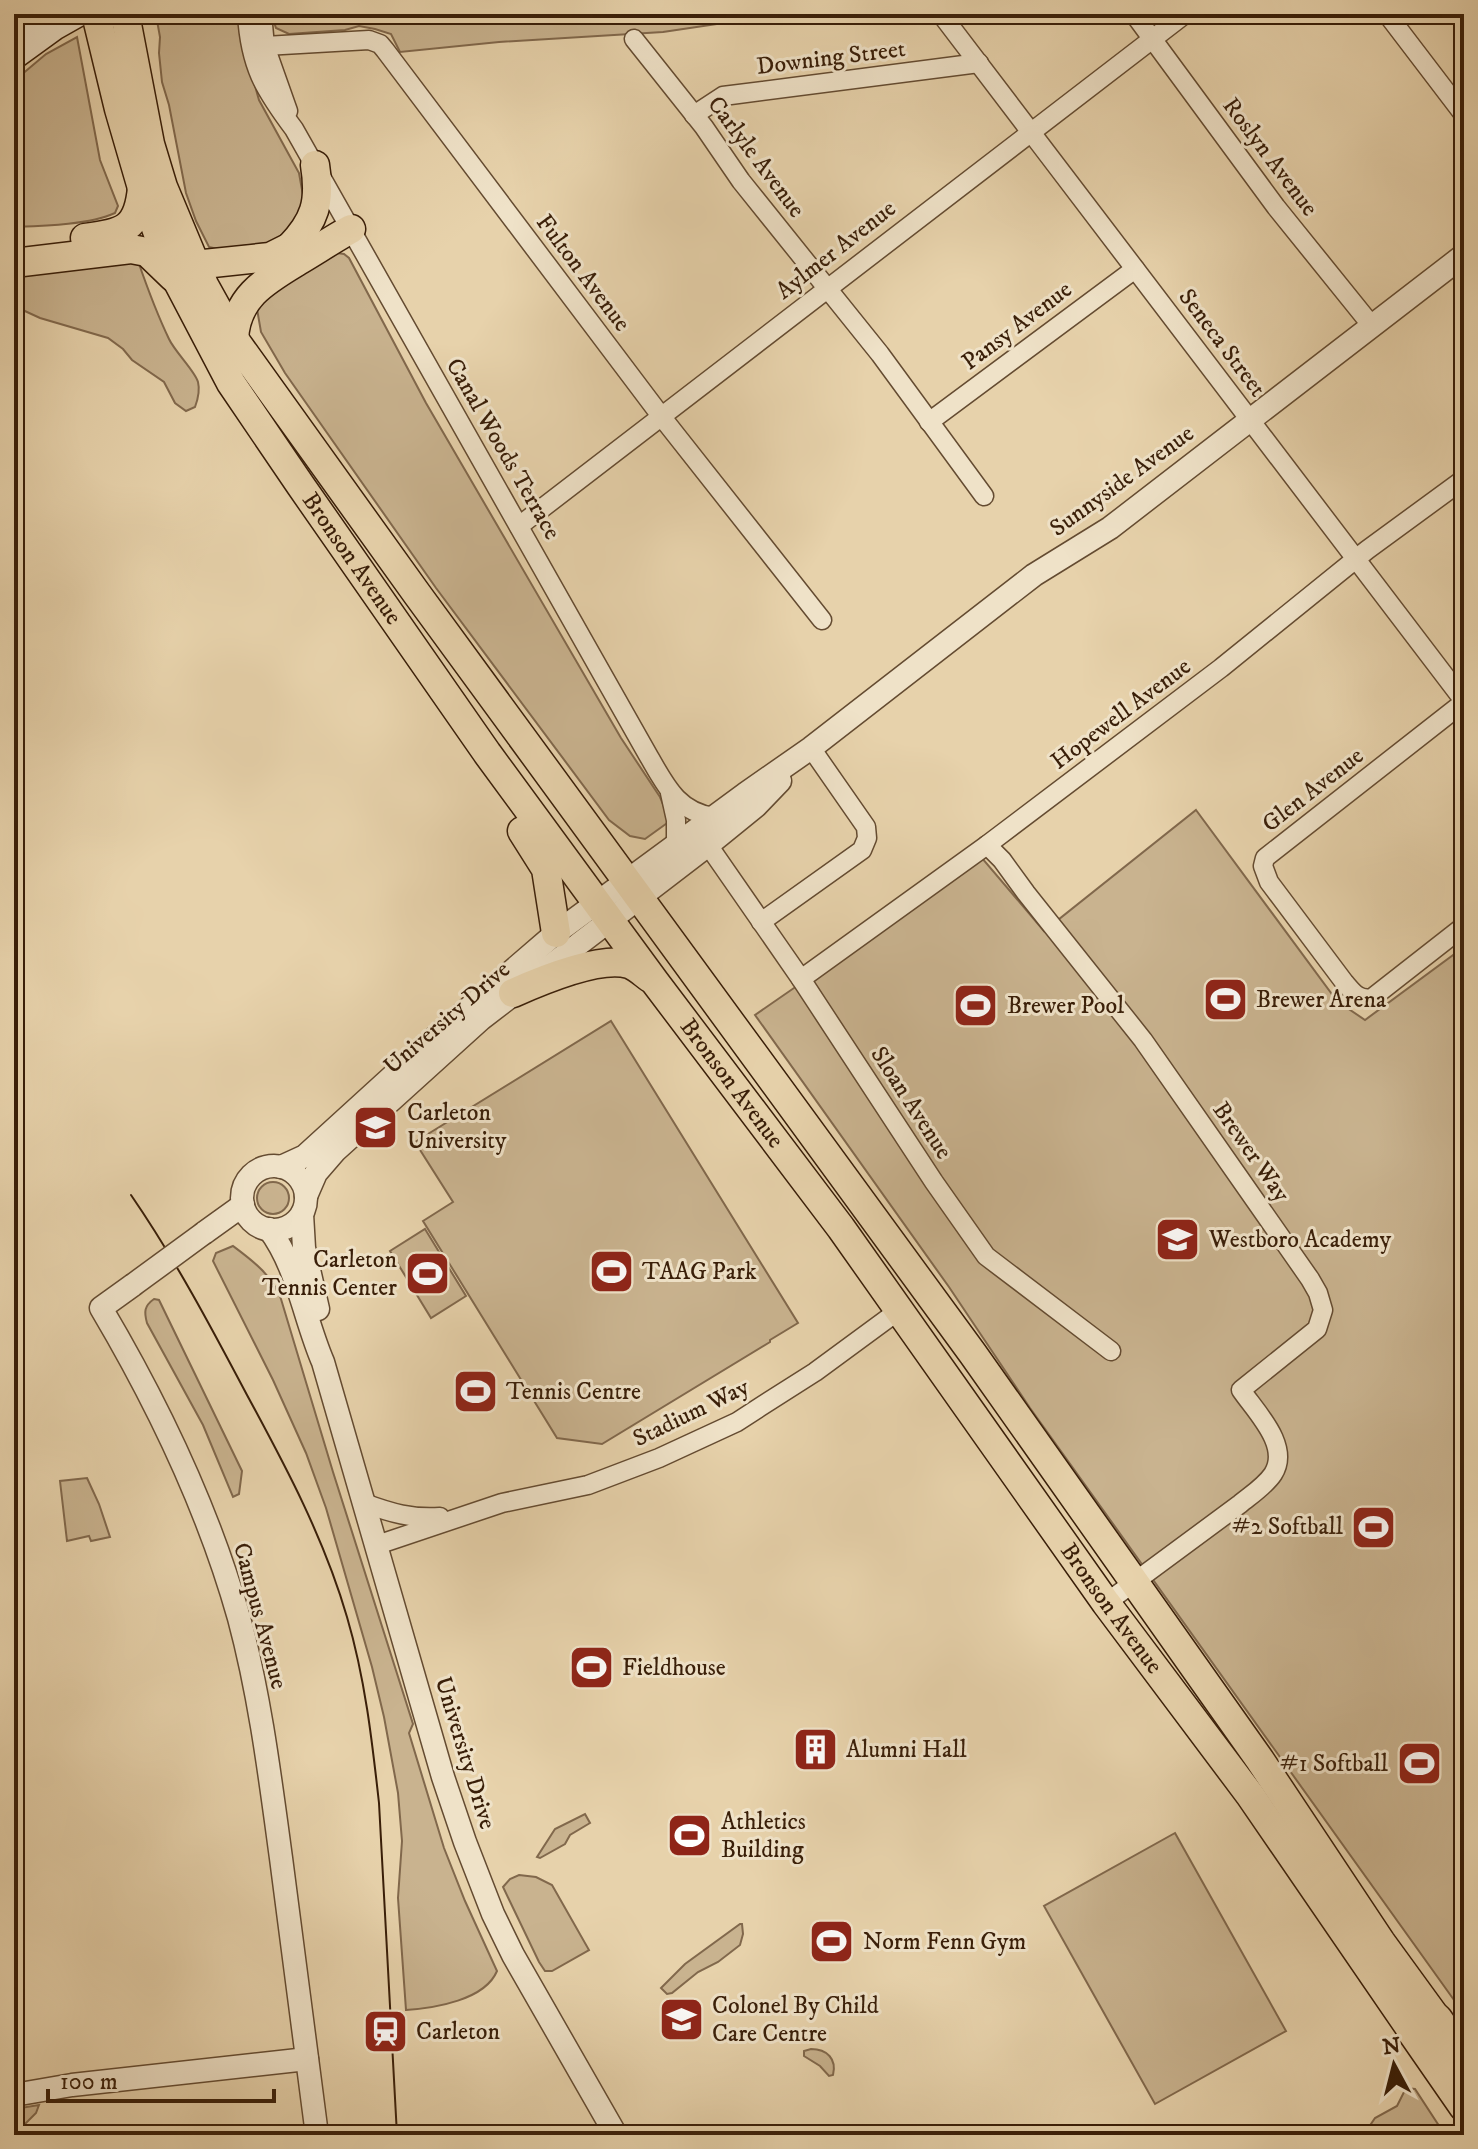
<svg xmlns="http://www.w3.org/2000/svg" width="1478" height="2149" viewBox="0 0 1478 2149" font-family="'IM FELL DW Pica',serif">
<rect width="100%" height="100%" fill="#e7d2ab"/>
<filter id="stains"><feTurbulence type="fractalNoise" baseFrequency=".0025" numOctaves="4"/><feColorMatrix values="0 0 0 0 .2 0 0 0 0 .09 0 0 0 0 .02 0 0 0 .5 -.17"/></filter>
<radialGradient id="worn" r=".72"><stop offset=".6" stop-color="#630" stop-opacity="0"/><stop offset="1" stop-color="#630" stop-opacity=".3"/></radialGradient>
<g fill="#c9b38f" stroke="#81684c" stroke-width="2">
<path d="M159,14h81l6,40 13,46 40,73 5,28 -10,27 -19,14 -57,7 -9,-2 -13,-26 -10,-28 -17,-88 -7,-23 -3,-29 1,-16 -4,-22z"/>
<path d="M273,14h512l-122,18 -164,10 -99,10 -9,-18 -16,-5 -16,-3 -14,4 -56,4 -13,-6 -3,-9z"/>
<path d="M77,37l23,123 18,46 -3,7c-26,12 -72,13 -101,14v-146l32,-27z"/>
<path d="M337,253l7,1 5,4 77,145 195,335 39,59 10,24 -25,18 -15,-3 -21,-16 -173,-232 -151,-215 -24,-41 -4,-23 2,-13z"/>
<path d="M138,261c9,26 19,53 31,78 6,13 26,32 29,43 2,8 0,17 -3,25l-9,4 -11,-8 -11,-21 -32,-22 -9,-11 -15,-11 -68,-20 -26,-12v-38z"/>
<path d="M1196,810l141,191 28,19 99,-73v1067l-434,-606 -81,-121 -194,-272 227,-157 62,73z"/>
<path d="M611,1021l187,302 -28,17v2l-168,102 -45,-6 -134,-217 30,-19 -38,-60z"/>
<circle cx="273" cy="1198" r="16"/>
<path d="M425,1229l41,67 -35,22 -41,-67z"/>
<path d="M233,1246c20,15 39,29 48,53l52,173 80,252 -4,9 35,115 21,53 32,70c-12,29 -62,37 -91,39l-8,-112 4,-57 -4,-48 -14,-76 -12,-50 -46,-159 -20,-55 -33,-73 -60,-119 3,-8z"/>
<path d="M154,1299l5,1 83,171 -3,23 -6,3 -30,-72 -56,-102c-3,-11 -3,-17 7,-24z"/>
<path d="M87,1478l12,26 11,33 -19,4 -2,-5 -22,5 -7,-60z"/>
<path d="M585,1814l5,9 -20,12 -5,9 -25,14 -3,-1 18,-28z"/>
<path d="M1175,1833l111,198 -131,73 -111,-198z"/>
<path d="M519,1875l17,2 16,8 37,65 -37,21h-7l-6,-9 -36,-75 7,-8z"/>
<path d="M740,1924h2l1,10 -3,11 -22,17 -20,10 -26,21 -5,1 -6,-6 24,-24z"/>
<path d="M811,2049c16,0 26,10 22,26l-4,1 -9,-10 -16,-10v-5z"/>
<path d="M1406,2088l9,1 30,46h-73l-3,-8 6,-9 22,-12z"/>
<path d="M39,2105l-3,8 -22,22v-26z"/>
</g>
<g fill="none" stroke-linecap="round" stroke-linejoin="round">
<defs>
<g id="minor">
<path d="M247,14c3,52 17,75 47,115l354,626c17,29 29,57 66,62"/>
<path d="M262,14l3,32 23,65"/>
<path d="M941,14l523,687"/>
<path d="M1134,14l142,193 96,119"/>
<path d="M1387,14l77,101"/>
<path d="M634,39l70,88 37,54 139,173 104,142"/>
<path d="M265,46l104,-6 11,4 5,6 276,366 161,204"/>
<path d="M694,115l29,-19 256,-33"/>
<path d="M929,422l206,-153"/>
<path d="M519,526l666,-512"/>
<path d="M1464,702l-199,156 -2,8 6,16 75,100c8,9 14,19 28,16l92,-72"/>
<path d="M670,793l6,27v25"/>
<path d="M708,845l93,134 133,203 52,74 125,95"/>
<path d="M987,845l15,15 24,33 117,147 167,239 8,14 5,17 -6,19 -76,61c15,22 50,56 32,84 -8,12 -22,21 -33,30l-134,99"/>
<path d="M761,922l101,-72 5,-12 -1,-11 -55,-79"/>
<path d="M801,979l186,-134 234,-177 146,-118 97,-71"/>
<path d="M364,1503c27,10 48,16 76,14"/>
<path d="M377,1545l125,-42 86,-18 71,-27 78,-36 23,-15 55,-35 83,-61"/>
</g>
<g id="tertiary">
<circle cx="274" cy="1198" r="32"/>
<path d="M281,1167l24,-11 135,-123 116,-100 189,-139 66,-46 223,-173 76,-47 354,-273"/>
<path d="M306,1196l10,-23 19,-22 146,-132 227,-174 48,-39 24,-25"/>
<path d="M302,1214l2,34 14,61"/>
<path d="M269,1229c29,39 35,89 54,133l120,415 22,65 28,72 20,41 103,180"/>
<path d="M204,1233l39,-28"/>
<path d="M133,1285l-32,23c58,98 107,200 138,310 21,78 31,159 42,240 12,92 24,185 36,277"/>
<path d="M14,2095l58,-10 235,-26"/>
</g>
<g id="secondary">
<path d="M14,31l27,-17"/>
<path d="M14,56l40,-29 23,-13"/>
</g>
<g id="primary">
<path id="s1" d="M96,14l23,95 23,79 15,43 20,49 54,103 70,103 186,267 168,229 186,246 265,375 144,192 162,236"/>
<path d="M125,14l25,130 13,43 41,98 30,54 183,255 556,760 287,406 121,182 56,77"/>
<path d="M85,238c38,-5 53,-8 57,-50"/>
<path d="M290,247c25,-26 31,-45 25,-82"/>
<path d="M14,263l117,-14 16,3 26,25"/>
<path d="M194,265l76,-8 28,-14"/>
<path d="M234,339c2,-42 31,-58 64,-78 17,-10 35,-22 53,-32"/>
<path d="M522,831l24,38 10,64"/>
<path d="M513,993c27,-12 86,-37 116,-29 8,3 14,9 21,14"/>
</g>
<g id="trunk">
<path d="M1437,2019l27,39"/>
<path d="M1412,2031l52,75"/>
</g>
</defs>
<use href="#minor" stroke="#644b31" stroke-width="21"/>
<use href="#tertiary" stroke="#644b31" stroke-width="25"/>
<use href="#secondary" stroke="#391e08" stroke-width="29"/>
<use href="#primary" stroke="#391e08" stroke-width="31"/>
<use href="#trunk" stroke="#391e08" stroke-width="33"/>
<use href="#minor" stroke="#efe2c8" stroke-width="18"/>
<use href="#tertiary" stroke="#efe2c8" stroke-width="22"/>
<use href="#secondary" stroke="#efe2c8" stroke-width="26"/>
<use href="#primary" stroke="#e7d2ab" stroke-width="28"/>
<use href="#trunk" stroke="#e7d2ab" stroke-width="30"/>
<path stroke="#391e08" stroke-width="2" d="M131,1195c44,64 80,132 116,200 39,72 77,143 100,222 18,61 25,123 32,186l18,332"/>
<defs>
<path id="tertiary-bridge" d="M133,1285l71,-52"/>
</defs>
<use href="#tertiary-bridge" stroke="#644b31" stroke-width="25" stroke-linecap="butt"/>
<use href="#tertiary-bridge" stroke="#efe2c8" stroke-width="22"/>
</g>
<defs>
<symbol id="stadium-square" viewBox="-11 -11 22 22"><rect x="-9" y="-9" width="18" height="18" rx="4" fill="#8f2418" stroke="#efe2c8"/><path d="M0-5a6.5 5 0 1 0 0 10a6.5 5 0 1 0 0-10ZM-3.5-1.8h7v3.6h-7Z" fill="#fff"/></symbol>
<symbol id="university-square" viewBox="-11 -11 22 22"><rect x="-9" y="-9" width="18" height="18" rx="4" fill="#8f2418" stroke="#efe2c8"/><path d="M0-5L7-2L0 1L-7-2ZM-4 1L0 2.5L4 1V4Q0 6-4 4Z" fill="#fff"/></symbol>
<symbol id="school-square" viewBox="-11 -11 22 22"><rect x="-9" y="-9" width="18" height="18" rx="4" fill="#8f2418" stroke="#efe2c8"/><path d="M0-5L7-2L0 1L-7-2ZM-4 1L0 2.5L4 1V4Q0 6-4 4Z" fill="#fff"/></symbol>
<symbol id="building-square" viewBox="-11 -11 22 22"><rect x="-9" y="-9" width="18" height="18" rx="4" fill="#8f2418" stroke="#efe2c8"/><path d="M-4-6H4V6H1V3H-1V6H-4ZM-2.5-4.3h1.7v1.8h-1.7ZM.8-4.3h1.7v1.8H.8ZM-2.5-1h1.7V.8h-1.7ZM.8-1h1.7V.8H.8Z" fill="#fff"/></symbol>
<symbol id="station-square" viewBox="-11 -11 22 22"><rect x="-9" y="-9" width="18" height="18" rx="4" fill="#8f2418" stroke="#efe2c8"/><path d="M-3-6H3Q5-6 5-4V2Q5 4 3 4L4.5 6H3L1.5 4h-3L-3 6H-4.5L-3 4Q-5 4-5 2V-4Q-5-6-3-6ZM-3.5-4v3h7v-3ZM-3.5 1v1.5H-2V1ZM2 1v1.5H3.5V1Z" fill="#fff"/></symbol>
</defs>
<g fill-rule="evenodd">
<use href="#stadium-square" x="1200" y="974" width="51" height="51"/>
<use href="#stadium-square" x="950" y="980" width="51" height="51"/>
<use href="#university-square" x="350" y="1102" width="51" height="51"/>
<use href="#school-square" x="1152" y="1214" width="51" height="51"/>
<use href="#stadium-square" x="586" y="1246" width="51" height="51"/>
<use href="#stadium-square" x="402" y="1248" width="51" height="51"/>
<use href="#stadium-square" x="450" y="1366" width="51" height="51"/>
<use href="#stadium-square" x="1348" y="1502" width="51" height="51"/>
<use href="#stadium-square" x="566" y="1642" width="51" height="51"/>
<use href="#building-square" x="790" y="1724" width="51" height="51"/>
<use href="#stadium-square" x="1394" y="1738" width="51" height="51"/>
<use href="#stadium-square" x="664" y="1810" width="51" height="51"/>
<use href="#stadium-square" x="806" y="1916" width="51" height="51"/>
<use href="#school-square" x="656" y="1994" width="51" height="51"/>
<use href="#station-square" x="360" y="2006" width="51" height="51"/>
</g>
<g text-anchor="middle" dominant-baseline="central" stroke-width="6" stroke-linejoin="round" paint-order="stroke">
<g font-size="24" fill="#391e08" stroke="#efe2c8">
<text transform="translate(831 58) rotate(-7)">Downing Street</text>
<text transform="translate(756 157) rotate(53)">Carlyle Avenue</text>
<text transform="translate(1270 157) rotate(53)">Roslyn Avenue</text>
<text transform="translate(836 250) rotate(-38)">Aylmer Avenue</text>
<text transform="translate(583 273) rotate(53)">Fulton Avenue</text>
<text transform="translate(1017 326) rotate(-37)">Pansy Avenue</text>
<text transform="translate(1222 343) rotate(53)">Seneca Street</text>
<text transform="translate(503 449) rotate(60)">Canal Woods Terrace</text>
<text transform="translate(1122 481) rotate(-36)">Sunnyside Avenue</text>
<text stroke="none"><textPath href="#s1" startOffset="608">Bronson Avenue</textPath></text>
<text transform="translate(1121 714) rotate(-37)">Hopewell Avenue</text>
<text transform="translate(1313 790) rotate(-38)">Glen Avenue</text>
<text transform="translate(447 1018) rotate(-41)">University Drive</text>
<text stroke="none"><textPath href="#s1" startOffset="1256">Bronson Avenue</textPath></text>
<text transform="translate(911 1103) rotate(57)">Sloan Avenue</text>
<text transform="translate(1251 1152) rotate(55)">Brewer Way</text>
<text transform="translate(691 1413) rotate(-26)">Stadium Way</text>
<text stroke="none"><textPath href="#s1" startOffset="1904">Bronson Avenue</textPath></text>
<text transform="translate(260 1616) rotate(75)">Campus Avenue</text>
<text transform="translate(465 1753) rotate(73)">University Drive</text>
</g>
<g font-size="24" fill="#391e08" stroke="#efe2c8" text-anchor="start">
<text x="1256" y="1000">Brewer Arena</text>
<text x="1007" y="1006">Brewer Pool</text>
<text x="407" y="1113">Carleton<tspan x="407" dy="28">University</tspan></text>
<text x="1209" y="1240">Westboro Academy</text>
<text x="397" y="1260" text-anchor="end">Carleton<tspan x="397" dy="28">Tennis Center</tspan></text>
<text x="642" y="1272">TAAG Park</text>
<text x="506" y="1392">Tennis Centre</text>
<text x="1343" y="1527" text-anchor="end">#2 Softball</text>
<text x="622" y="1668">Fieldhouse</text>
<text x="846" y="1750">Alumni Hall</text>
<text x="1388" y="1764" text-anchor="end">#1 Softball</text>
<text x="721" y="1822">Athletics<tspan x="721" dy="28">Building</tspan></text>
<text x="863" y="1942">Norm Fenn Gym</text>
<text x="712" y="2006">Colonel By Child<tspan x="712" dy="28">Care Centre</tspan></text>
<text x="416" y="2032">Carleton</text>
</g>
</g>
<rect width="1478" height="2149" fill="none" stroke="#e7d2ab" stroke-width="48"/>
<rect x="16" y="16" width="1446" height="2117" fill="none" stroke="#391e08" stroke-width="4"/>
<rect x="24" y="24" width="1430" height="2101" fill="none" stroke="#391e08" stroke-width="2"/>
<g transform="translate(1394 2065) rotate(353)" stroke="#efe2c8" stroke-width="6" paint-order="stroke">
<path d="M0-6L14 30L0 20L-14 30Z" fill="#391e08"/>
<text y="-12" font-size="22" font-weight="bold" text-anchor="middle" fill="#391e08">N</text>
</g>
<path d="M48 2089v12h226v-12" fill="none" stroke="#391e08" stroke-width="4"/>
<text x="60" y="2089" font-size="24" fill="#391e08" stroke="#efe2c8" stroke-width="6" paint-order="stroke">100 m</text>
<rect width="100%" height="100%" filter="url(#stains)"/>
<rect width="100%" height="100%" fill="url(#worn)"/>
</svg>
